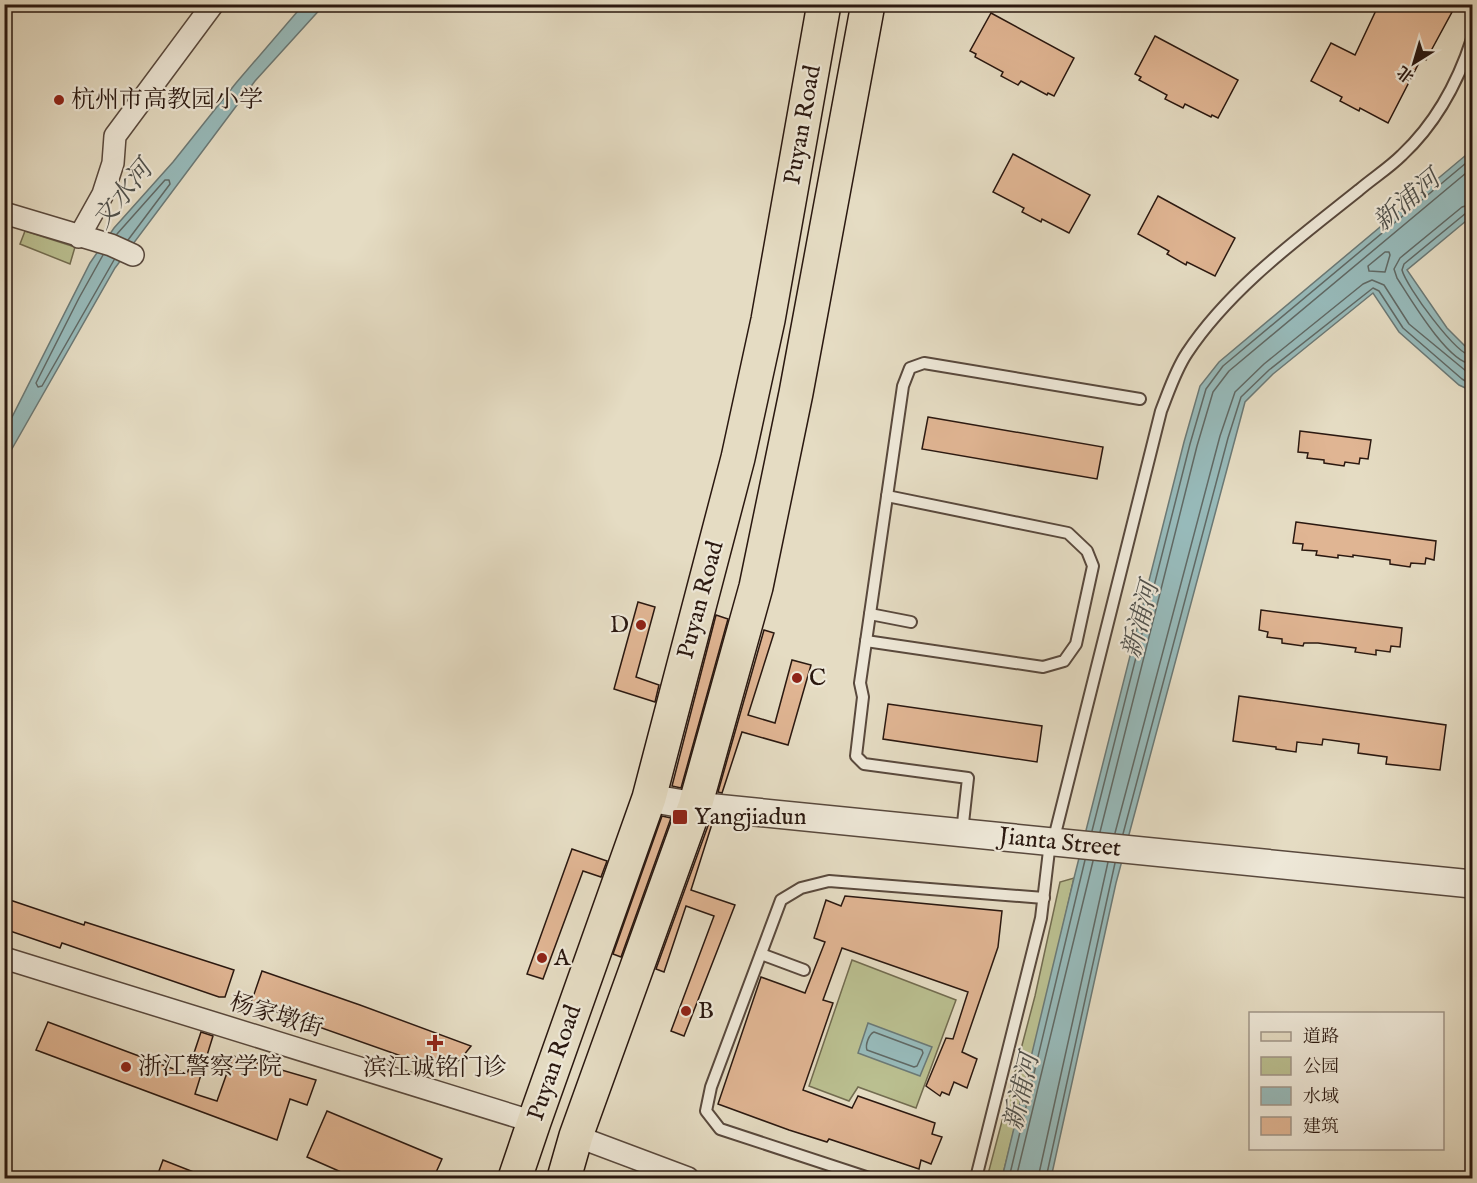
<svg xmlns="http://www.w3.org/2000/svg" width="1477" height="1183" viewBox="0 0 1477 1183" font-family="'IM FELL English','Noto Serif SC',serif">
<rect width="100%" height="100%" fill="#e5dcc3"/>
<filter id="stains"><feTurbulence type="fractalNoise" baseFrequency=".00333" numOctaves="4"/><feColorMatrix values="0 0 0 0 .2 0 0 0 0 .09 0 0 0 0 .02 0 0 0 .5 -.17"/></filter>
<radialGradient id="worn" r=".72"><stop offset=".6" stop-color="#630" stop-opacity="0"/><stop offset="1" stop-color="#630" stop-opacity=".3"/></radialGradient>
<g fill="#babf90" stroke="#726c50" stroke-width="1.5">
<path d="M25,231l50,16 -5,17 -50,-20z"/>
<path d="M1074,878l-32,141 -40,159h-15l48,-182 25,-114z"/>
<path d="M852,960l104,40 -40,108 -58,-21 -9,14 -40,-15z"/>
</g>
<g fill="#97baba" stroke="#6b7976" stroke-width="1.5">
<path d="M303,5h21l-69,76 -140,187 -110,193v-30l85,-168 24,-35 59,-66 63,-79z"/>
<path d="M1472,150v66l-65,54 40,58 25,25v38l-13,-6 -60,-53 -26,-39 -100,81 -28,28 -129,481 -65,295h-49l72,-300 110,-436 16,-56 19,-24z"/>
<path d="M868,1023l64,24 -12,29 -62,-23z"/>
</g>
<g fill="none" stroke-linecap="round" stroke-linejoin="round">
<g stroke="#606965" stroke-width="1.5">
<path d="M1472,204l-10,3 -62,51 -6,11 3,9c13,20 51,85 75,86"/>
<path d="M1472,212l-6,1 -62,51 -2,6c4,16 54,85 70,86"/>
<path d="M117,234l48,-54h4l1,4 -42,56"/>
<path d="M1385,252h4l1,3 -5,17 -16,-1 -1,-5z"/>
<path d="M103,255l-24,43 -43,85 2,4 4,-1 72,-126"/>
<path d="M1092,831l98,-387 16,-55 17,-23 249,-208"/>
<path d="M1100,832l97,-386 16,-54 16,-21 243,-203"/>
<path d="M1115,833l105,-397 15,-44 29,-28 99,-80 9,-4 12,5 25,39 63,52"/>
<path d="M1123,834l105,-396 13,-41 28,-27 104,-82 6,3 24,37 59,51 10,6"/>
<path d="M874,1032l48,18 1,3 -6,13 -3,1 -47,-17c-2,-5 2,-16 7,-18z"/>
<path d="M1009,1178l76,-318"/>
<path d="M1016,1178l77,-317"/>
<path d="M1038,1178l70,-316"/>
<path d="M1046,1178l69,-315"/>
</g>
</g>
<g fill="#e0b593" stroke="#2a1810" stroke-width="1.5">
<path d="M1379,4h65v4l8,4 -26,48 -4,-3 -34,66 -28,-15 -1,3 -19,-10 2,-4 -31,-16 20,-38 24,12z"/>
<path d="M991,13l83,45 -20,38 -6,-3 -1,2 -26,-14 -3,4 -17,-9 2,-4 -28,-15 1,-3 -6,-3z"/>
<path d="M1155,36l83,44 -20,38 -6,-3 -1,2 -26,-13 -2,4 -18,-9 2,-4 -28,-15 2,-3 -6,-3z"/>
<path d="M1013,154l77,41 -21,38 -27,-14 -1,3 -19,-10 2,-4 -31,-16z"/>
<path d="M1158,196l77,42 -20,38 -28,-14 -1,3 -19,-11 2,-3 -31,-17z"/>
<path d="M928,417l175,30 -6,32 -175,-30z"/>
<path d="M1300,431l71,9 -3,19 -8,-1 -1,6 -14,-2 -1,4 -20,-3v-3l-17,-2 1,-5 -10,-1z"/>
<path d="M1296,522l140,19 -2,19 -8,-2 -1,6 -14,-1 -1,4 -20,-3v-4l-37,-5v2l-15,-2v3l-22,-3 1,-4 -15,-1 1,-6 -10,-1z"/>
<path d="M638,602l17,5 -19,70 23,8 -4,17 -41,-13z"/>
<path d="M1261,610l141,18 -2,19 -9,-1 -1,6 -14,-2v5l-21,-3 1,-4 -38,-5h-14l-1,3 -21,-3v-4l-15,-2 1,-5 -9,-2z"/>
<path d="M716,615l12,4 -47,169 -9,-2z"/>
<path d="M764,630l10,3 -26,82 27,8 17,-63 19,5 -23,80 -46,-13 -20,61 -4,-1z"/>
<path d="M1239,696l207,29 -6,45 -54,-6 1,-7 -29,-4 1,-9 -36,-5 -1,6 -25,-3 -1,10 -20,-3v-2l-43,-6z"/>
<path d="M888,704l154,22 -5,36 -154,-23z"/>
<path d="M662,816l9,2 -50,139 -8,-3z"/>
<path d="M709,823l3,1 -21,66 44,15 -51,131 -13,-5 43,-115 -28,-10 -22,66 -8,-3z"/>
<path d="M572,849l35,12 -6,16 -18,-6 -40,108 -16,-5z"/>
<path d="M845,896l157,15 -4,36 -36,105 15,7 -10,29 -13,-6 -5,13 -7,-3 -2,4 -14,-10 20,-48 7,1 15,-47 -126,-44 -19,52 10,3 -30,87 49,18 6,-12 77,27 -3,11 10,3 -11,27 -10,-4 -2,9 -90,-30 -2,3 -38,-12 -71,-26 43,-127 44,16 20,-51 -11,-4 12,-38 15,6z"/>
<path d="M4,898l80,27 1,-3 149,48 -9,27h-6l-157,-54 -2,5 -56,-19z"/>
<path d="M262,971l98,34 111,41 -11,14 -14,6 -25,-3 -170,-60z"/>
<path d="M48,1022l139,52 14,-42 12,4 -18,58 22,7 16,-45 83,24 -9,25 -17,-6 -13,41 -241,-90z"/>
<path d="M327,1111l115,48 -9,20h-76l-50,-22z"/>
<path d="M163,1160l46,18v1h-53z"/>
</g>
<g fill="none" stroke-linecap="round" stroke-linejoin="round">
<defs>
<g id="service">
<path d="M870,614l41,8"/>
<path d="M866,641l177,26 21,-6 12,-17 17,-78 -6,-15 -19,-18 -181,-37"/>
<path d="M962,832l6,-54 -104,-14 -8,-8 7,-59 -3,-14 43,-297 7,-18 14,-5 216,36"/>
<path d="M1053,842l108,-431c8,-20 14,-40 26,-58 43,-65 112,-115 172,-163 14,-12 30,-22 43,-35 33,-31 56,-73 70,-116"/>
<path d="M761,954l43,16"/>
<path d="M869,1178l-149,-49 -14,-18 5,-24 70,-187 20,-12 28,-7 215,17"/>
<path d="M976,1178l65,-260 9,-76"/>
</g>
<g id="minor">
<path d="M4,213l107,32 22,10"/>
<path d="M79,237l24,-43 10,-31 2,-27 98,-132"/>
<path d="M4,958l530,164"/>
<path d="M576,1136l112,42"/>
</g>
<path id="tertiary" d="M649,798l46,8 777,78"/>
<g id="primary">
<path d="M515,1178l19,-56 115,-324 89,-340 30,-138 56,-316"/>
<path d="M564,1178l12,-42 119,-330 61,-219 40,-194 72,-389"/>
</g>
</defs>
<use href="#service" stroke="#59493d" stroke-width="14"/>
<use href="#minor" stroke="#59493d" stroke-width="24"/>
<use href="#tertiary" stroke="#59493d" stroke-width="30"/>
<use href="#primary" stroke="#2a1810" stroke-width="36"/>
<use href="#service" stroke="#eee8d8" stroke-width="10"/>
<use href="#minor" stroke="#eee8d8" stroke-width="21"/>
<use href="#tertiary" stroke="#eee8d8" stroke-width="27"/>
<use href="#primary" stroke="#e5dcc3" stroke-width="33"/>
</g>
<g fill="#8f2418" stroke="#eee8d8" stroke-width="2">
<circle cx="59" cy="100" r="6"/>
<circle cx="641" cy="625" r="6"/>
<circle cx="797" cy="678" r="6"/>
<rect x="672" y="809" width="16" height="16" rx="3"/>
<circle cx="542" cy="958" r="6"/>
<circle cx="686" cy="1011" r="6"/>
<path d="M432 1034h6v6h6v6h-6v6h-6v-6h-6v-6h6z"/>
<circle cx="126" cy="1067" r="6"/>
</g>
<g text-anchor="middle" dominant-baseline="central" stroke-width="4.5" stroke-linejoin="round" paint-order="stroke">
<g font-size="24" fill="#2a1810" stroke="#eee8d8" text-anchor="start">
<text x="71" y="100">杭州市高教园小学</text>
<text x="629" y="625" text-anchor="end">D</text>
<text x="809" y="678">C</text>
<text x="694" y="817">Yangjiadun</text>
<text x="554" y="958">A</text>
<text x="698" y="1011">B</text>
<text x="138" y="1067">浙江警察学院</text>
<text x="435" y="1068" text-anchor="middle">滨江诚铭门诊</text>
</g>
<g font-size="24" fill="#2a1810" stroke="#eee8d8">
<text transform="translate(803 125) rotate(-80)">Puyan Road</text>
<text transform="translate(701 600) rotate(-75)">Puyan Road</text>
<text transform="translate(1060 843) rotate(6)">Jianta Street</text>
<text transform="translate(276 1016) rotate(17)">杨家墩街</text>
<text transform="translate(555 1063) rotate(-71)">Puyan Road</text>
</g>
<g font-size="26" font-style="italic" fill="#50514c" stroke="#eee8d8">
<text transform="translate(123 195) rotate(-51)">文水河</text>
<text transform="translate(1407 201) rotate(-40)">新浦河</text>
<text transform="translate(1141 620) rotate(-75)">新浦河</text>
<text transform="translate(1022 1092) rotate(-77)">新浦河</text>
</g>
</g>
<rect width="1477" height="1183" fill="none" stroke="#e5dcc3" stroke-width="24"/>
<rect x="6" y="6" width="1465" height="1171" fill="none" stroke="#2a1810" stroke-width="3"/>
<rect x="12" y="12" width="1453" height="1159" fill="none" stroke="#2a1810" stroke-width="1.5"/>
<rect x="1249" y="1012" width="195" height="138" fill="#eee8d8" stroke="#a09588" stroke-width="1.5"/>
<rect x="1261" y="1032" width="30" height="9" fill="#e5dcc3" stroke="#a09588" stroke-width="1.5"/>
<text x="1303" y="1042" font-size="18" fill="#2a1810">道路</text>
<rect x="1261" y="1057" width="30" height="18" fill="#babf90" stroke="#a09588" stroke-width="1.5"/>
<text x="1303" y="1072" font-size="18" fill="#2a1810">公园</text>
<rect x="1261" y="1087" width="30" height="18" fill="#97baba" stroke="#a09588" stroke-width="1.5"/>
<text x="1303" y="1102" font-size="18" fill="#2a1810">水域</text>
<rect x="1261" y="1117" width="30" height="18" fill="#e0b593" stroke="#a09588" stroke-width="1.5"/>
<text x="1303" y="1132" font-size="18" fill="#2a1810">建筑</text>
<g transform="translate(1414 63) rotate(217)" stroke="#eee8d8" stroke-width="4.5" paint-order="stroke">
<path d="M0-4.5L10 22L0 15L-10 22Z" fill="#2a1810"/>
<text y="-9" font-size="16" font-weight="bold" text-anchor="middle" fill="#2a1810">北</text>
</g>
<rect width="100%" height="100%" filter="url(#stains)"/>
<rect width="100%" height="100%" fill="url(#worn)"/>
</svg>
